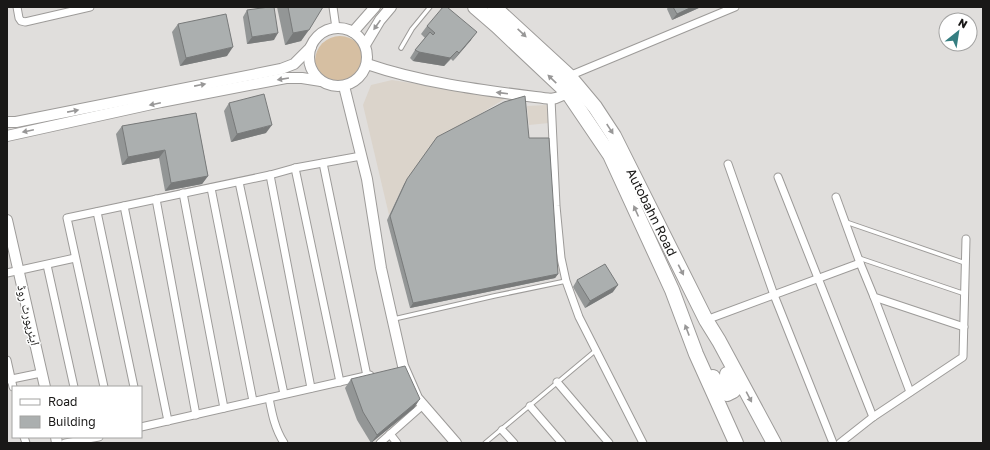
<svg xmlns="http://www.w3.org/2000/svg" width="990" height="450" viewBox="0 0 990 450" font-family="'Golos Text','Noto Naskh Arabic',sans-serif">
<rect width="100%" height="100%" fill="#e0dedc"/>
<g fill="#dbd4cb">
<path d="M392,80l114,18 -72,44 -30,42 -15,31 -26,-110 8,-20z"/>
<path d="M547,105l2,18 -20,2 -2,-19z"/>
</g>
<circle fill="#d6bfa2" cx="340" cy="61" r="25"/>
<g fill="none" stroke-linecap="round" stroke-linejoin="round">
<defs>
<g id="lane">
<path d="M401,48l11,-19 18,-22"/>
<path d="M846,222l119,41"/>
<path d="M859,258l106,36"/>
<path d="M394,319l100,-23 72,-15"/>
<path d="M485,443l110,-92"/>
</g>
<g id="street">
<path d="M17,7l2,11 2,3 4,1 65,-15"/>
<path d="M333,7l3,21"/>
<path d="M569,76l166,-69"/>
<path d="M551,99l5,107 5,52 5,23 13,36 64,126"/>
<path d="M323,163l44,213"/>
<path d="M728,164l46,131 59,148"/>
<path d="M295,168l45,214"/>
<path d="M270,175l41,213"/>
<path d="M778,177l95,240"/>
<path d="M239,182l45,212"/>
<path d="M211,188l42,213"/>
<path d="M183,193l41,215"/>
<path d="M836,197l24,66"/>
<path d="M156,199l40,216"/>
<path d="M124,206l44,215"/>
<path d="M97,212l37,175"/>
<path d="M47,265l27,122"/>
<path d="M7,273l68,-15"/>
<path d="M874,297l36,95"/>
<path d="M706,320l154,-57 14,34 90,30"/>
<path d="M7,360l6,27"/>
<path d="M7,380l34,-7"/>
<path d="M557,382l52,61"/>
<path d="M104,387l-37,-169 203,-43 25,-7 66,-12"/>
<path d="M269,398c3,16 6,31 15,45"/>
<path d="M530,406l32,37"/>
<path d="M141,427l229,-52"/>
<path d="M502,430l12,13"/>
<path d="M390,434l7,9"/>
<path d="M24,437l2,6"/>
<path d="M65,443l34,-6"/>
<path d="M380,443l43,-38"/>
<path d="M840,443l33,-26 90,-60 3,-118"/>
</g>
<g id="secondary">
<circle cx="338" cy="57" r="29"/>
<path d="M353,32l22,-25"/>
<path d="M365,45l15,-25 11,-13"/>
<path d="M367,64c58,20 122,27 184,35l5,-1 12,-5"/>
<path d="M344,86l23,93 14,89 22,98 14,32 39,45"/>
<path d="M7,122h9l265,-53 13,-5 17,-17"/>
<path d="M7,136l154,-34 125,-24h16l19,3"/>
<path d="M7,220l38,167"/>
<path d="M56,437l1,6"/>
</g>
<g id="highway">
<path d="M475,7l22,19 71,67 42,62 62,135 24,64 40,89"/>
<path id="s1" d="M494,7l75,69 26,31 19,29 92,184 13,21 55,102"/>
<path d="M713,377l8,13 6,4 6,-3 2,-2 -8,-15"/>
</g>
</defs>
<use href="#lane" stroke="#9d9b99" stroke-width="5.5"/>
<use href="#street" stroke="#9d9b99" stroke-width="9"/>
<use href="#secondary" stroke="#9d9b99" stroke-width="12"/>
<use href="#highway" stroke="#9d9b99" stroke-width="16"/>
<use href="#lane" stroke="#fff" stroke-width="3.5"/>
<use href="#street" stroke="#fff" stroke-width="7"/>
<use href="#secondary" stroke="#fff" stroke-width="10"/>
<use href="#highway" stroke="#fff" stroke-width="14"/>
</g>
<g fill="#939696">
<path d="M277,7h46l-22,34 -16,4z"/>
<path d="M668,7h33l-29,13 -5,-11z"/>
<path d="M247,10l27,30 -27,4 -4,-27z"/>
<path d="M178,24l49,32 -47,10 -8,-34z"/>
<path d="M427,26l44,14 -18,21 -2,-2 -7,7 -31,-5 -3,-3 5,-8 10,-12 -4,-4z"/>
<path d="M229,103l37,30 -35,9 -7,-31z"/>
<path d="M196,113l12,63 -6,8 -37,7 -6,-33 -37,7 -6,-31 6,-8z"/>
<path d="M437,137l92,1 29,136 -3,4 -145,30 -23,-88 17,-36z"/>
<path d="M577,280l36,12 -28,16 -12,-21z"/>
<path d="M351,379l63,29 -43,35 -14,-23 -12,-32z"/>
</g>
<g fill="#787a7a">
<path d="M692,7h9l-29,13 5,-6z"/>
<path d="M309,30l-8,11 -16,4 8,-12z"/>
<path d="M477,32l-6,8 -18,21 6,-8z"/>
<path d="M278,33l-4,7 -27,4 5,-7z"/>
<path d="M233,47l-6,9 -47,10 6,-8z"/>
<path d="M457,51l-13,15 -31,-5 6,-9z"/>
<path d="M272,125l-6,8 -35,9 6,-8z"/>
<path d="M165,150l-6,8 -37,7 6,-8z"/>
<path d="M208,176l-6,8 -37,7 6,-8z"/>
<path d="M558,274l-3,4 -145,30 3,-5z"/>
<path d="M618,285l-5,7 -28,16 5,-7z"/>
<path d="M420,399l-6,9 -43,35 6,-8z"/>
</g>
<g fill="#abafaf" stroke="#787a7a">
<path d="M269,7h5l4,26 -26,4 -5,-27z"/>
<path d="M288,7h35l-14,23 -16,3z"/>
<path d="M443,7h4l30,25 -18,21 -2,-2 -7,7 -31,-6 -4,-2 15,-18 3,3 2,-2 -8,-7z"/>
<path d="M673,7h19l-15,7z"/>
<path d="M226,14l7,33 -47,11 -8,-34z"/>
<path d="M264,94l8,31 -35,9 -8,-31z"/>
<path d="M525,96l4,42h20l9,136 -145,29 -23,-87 17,-37 30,-42 67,-35z"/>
<path d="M196,113l12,63 -37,7 -6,-33 -37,7 -6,-31z"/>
<path d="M605,264l13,21 -28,16 -13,-21z"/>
<path d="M405,366l15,33 -43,36 -14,-23 -12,-33z"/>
</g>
<defs><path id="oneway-solid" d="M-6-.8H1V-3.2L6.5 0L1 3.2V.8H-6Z"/></defs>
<g fill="#989797">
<use href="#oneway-solid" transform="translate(377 25) rotate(125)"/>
<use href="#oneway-solid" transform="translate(522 33) rotate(43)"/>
<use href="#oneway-solid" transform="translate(283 79) rotate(171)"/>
<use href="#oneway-solid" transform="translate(552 79) rotate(-136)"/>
<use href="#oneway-solid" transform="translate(200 85) rotate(-11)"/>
<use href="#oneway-solid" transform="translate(502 93) rotate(-173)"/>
<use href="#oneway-solid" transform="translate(155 104) rotate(168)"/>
<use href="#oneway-solid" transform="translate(73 111) rotate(-11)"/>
<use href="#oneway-solid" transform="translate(610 129) rotate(57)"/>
<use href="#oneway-solid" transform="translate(28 131) rotate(168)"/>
<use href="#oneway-solid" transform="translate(636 211) rotate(-114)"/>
<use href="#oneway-solid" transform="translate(681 270) rotate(63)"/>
<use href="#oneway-solid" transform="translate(687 330) rotate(-111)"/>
<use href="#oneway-solid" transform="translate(749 397) rotate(62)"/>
</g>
<g text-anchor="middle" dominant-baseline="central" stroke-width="3" stroke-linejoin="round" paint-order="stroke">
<g font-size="13" fill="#191817" stroke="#fff">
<text stroke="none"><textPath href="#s1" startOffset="262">Autobahn Road</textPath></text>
<text transform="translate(29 315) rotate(77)">ایئرپورٹ روڈ</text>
</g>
</g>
<rect width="990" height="450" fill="none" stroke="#191817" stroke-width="16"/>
<rect x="12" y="386" width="130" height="52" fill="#ffffff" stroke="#a3a3a2"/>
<rect x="20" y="399" width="20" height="6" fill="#ffffff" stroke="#a3a3a2"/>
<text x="48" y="406" font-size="12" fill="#191817">Road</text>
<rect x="20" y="416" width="20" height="12" fill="#abafaf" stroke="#a3a3a2"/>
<text x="48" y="426" font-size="12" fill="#191817">Building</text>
<g transform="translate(958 32) rotate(30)"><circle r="19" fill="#ffffff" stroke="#a3a3a2"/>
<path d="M0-3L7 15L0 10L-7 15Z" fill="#357e81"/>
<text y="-6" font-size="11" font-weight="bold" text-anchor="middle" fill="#191817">N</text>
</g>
</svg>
